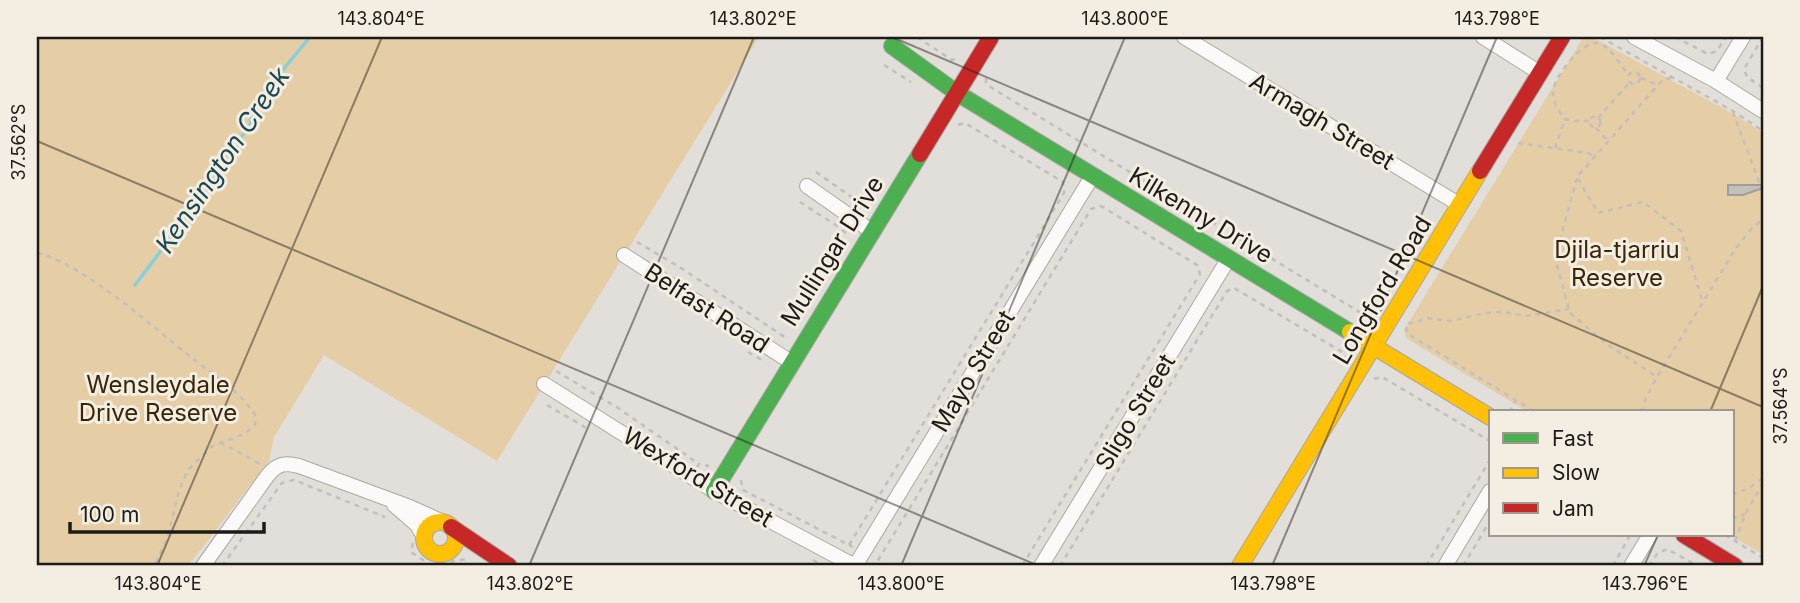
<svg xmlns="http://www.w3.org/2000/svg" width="1800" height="603" viewBox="0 0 1800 603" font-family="Inter,sans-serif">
<rect width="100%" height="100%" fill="#e2ded9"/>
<g fill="#e5cda6">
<path d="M37,37h722l-262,424 -173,-106 -50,82 -5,24 -81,105h-151z"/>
<path d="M1592,37l145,79 26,17 -1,421 -32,-19 2,-123h-204l-122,-74 -2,-8 179,-292z"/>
</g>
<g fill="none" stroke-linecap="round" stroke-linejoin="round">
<path stroke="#86cfdd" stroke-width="3.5" d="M135,285l97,-128 9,-20 9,-11 2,-17 5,-8 53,-64"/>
</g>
<path fill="#c4c1bc" stroke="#a19e9a" stroke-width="2" d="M1728,185h35v3l-20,7h-15z"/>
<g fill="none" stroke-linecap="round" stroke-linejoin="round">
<defs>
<g id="street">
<path d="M1184,37l276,168"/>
<path d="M1483,37l57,36"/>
<path d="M1634,37l82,44 47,30"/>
<path d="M1716,81l27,-44"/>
<path d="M807,186l64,45"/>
<path d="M624,255l167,107"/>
<path d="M544,384l170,107 141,75"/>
<path d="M394,505l23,20 7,12"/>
<path d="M203,566l65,-91c9,-11 17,-13 31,-9l111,41 33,15"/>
<path d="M855,566l238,-391"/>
<path d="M1041,566l188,-308"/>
<path d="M1445,566l45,-75"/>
<path d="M1631,566l19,-31"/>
</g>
<g id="fast">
<path d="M892,46l65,47 393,239"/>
<path d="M714,491l206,-337"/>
</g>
<g id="slow">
<path d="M1350,332l140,85"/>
<circle cx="440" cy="538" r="16"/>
<path d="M1240,566l240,-395"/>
</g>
<g id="jam">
<path d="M920,154l71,-117"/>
<path d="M1480,171l82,-134"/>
<path d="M451,527l58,39"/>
<path d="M1684,535l51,31"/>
</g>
</defs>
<use href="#street" stroke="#aba8a4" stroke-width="16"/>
<use href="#fast" stroke="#aba8a4" stroke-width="18"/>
<use href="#slow" stroke="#aba8a4" stroke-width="18"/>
<use href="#jam" stroke="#aba8a4" stroke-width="18"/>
<g stroke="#c1c0bd" stroke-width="2.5" stroke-dasharray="5 5" stroke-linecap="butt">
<path d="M917,37l35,23 7,-2"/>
<path d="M1600,37l133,74 30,20"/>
<path d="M1675,37l33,17 9,-3 9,-14"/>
<path d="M1763,37l-19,32 3,8 16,11"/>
<path d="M884,65l27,17"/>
<circle cx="1634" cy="78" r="6"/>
<path d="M986,78v5l6,5 369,225 8,3 5,-2"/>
<path d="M1641,78l17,7"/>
<path d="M1671,78l-7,1 -6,6 -81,92 21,36 45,-11 38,29 22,72"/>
<path d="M1733,112l26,70 4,2"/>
<circle cx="1595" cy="122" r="5.5"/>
<path d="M1598,118l32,-36"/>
<path d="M1589,121h-15l-9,-2c-6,-7 -12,-17 -12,-25 -2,-14 29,-54 45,-51 13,3 22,23 31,32"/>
<path d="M1596,128l12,13"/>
<path d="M1518,143l70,10 6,3"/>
<path d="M1555,148l10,-29"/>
<path d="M816,172l47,33h6"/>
<path d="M1577,178l-22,80 15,55 38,32 49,32"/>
<path d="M800,202l42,27"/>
<path d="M842,230l4,3 1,5"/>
<path d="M637,242l44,26 102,68 6,-1"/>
<path d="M37,253c45,10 117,75 155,105 21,17 49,34 63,57v10l-9,8 -35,14 -23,23 -9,20 -12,49 -13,27"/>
<path d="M1408,323h6l13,-5 23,3 37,-8 14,-1 26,4 42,-7"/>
<path d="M1406,327l2,7 127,78"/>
<path d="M748,352l14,8"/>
<path d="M556,371l62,37 81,56"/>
<path d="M1374,379l8,-2 108,64"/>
<path d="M547,405l41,24"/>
<path d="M1509,412l7,-12"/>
<path d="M1642,412l4,-14 11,-21 79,-129 16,-20 11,-9"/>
<path d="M220,442l40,22"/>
<path d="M697,467l2,-3 10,2"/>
<path d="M741,480l2,10 110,57"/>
<path d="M1732,495l17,-7 14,-10"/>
<path d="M1732,519l13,-5"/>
<path d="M1725,535l38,23"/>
<path d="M1735,541l11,-28 17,-30"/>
<path d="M413,543l-2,9 21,14"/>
<path d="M849,545l215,-352 -1,-11 -98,-59 -8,2"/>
<path d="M813,560l10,6 1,-2"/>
<path d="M222,566l60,-83 12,-3 91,37"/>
<path d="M441,566l7,-4 21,-3"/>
<path d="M884,566l-7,-4 214,-353 10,-3 96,59 3,9 -178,292"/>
<path d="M1060,566l167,-275 7,-3 110,65 1,8"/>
<path d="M1426,566l64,-106"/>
<path d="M1463,566l27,-45"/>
<path d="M1613,566l17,-31"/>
<path d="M1649,566l8,-12 10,-5 31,17"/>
</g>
<use href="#street" stroke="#fbfaf9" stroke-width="14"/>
<use href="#fast" stroke="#4caf50" stroke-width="16"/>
<use href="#slow" stroke="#ffc107" stroke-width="16"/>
<use href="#jam" stroke="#c62828" stroke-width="16"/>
</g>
<path fill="none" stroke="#1d1b17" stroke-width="2" stroke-opacity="0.45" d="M892,37l871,370M37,141l1002,425M1710,412l53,-126M157,566l225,-529M529,566l225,-529M901,566l224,-529M1272,566l225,-529M1644,566l14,-31"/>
<g text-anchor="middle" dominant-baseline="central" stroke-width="6" stroke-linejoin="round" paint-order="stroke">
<g font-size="24" fill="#1d1b17" stroke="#f3ede2">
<text transform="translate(1322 121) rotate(31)">Armagh Street</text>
<text transform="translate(1201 215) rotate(31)">Kilkenny Drive</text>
<text transform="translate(832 251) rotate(-58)">Mullingar Drive</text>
<text transform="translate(1382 290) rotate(-59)">Longford Road</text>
<text transform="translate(707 308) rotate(33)">Belfast Road</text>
<text transform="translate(973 371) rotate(-59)">Mayo Street</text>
<text transform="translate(1135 412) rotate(-59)">Sligo Street</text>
<text transform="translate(698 477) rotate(31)">Wexford Street</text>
</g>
<g font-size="24" fill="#382706" stroke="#f3ede2">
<text x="1617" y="249">Djila-tjarriu<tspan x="1617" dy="28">Reserve</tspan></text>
<text x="158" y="384">Wensleydale<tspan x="158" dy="28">Drive Reserve</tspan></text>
</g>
<g font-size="26" font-style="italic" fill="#194852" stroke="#f3ede2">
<text transform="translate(222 160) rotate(-56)">Kensington Creek</text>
</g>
</g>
<rect width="1800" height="603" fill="none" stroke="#f3ede2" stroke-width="77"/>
<rect x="1489" y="410" width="245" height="126" fill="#f3ede2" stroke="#9d9991" stroke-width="2"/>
<rect x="1503" y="433" width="35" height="10" fill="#4caf50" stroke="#9d9991" stroke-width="2"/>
<text x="1552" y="446" font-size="21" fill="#1d1b17">Fast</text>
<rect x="1503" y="468" width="35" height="10" fill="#ffc107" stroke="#9d9991" stroke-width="2"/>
<text x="1552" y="480" font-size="21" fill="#1d1b17">Slow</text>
<rect x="1503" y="503" width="35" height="10" fill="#c62828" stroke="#9d9991" stroke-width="2"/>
<text x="1552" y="516" font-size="21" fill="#1d1b17">Jam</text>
<path d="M70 522v10h194v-10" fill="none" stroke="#1d1b17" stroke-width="3.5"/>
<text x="80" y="522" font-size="21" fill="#1d1b17" stroke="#f3ede2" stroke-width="5" paint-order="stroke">100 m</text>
<rect x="38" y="38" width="1724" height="526" fill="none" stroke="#1d1b17" stroke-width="2.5"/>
<g font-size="18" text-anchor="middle" fill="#1d1b17">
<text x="381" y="25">143.804°E</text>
<text x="753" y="25">143.802°E</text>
<text x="1125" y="25">143.800°E</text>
<text x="1497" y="25">143.798°E</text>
<text transform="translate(19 142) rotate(-90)" y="6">37.562°S</text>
<text transform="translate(1781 406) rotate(-90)" y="6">37.564°S</text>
<text x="158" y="590">143.804°E</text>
<text x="530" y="590">143.802°E</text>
<text x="901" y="590">143.800°E</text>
<text x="1273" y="590">143.798°E</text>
<text x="1645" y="590">143.796°E</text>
</g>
</svg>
